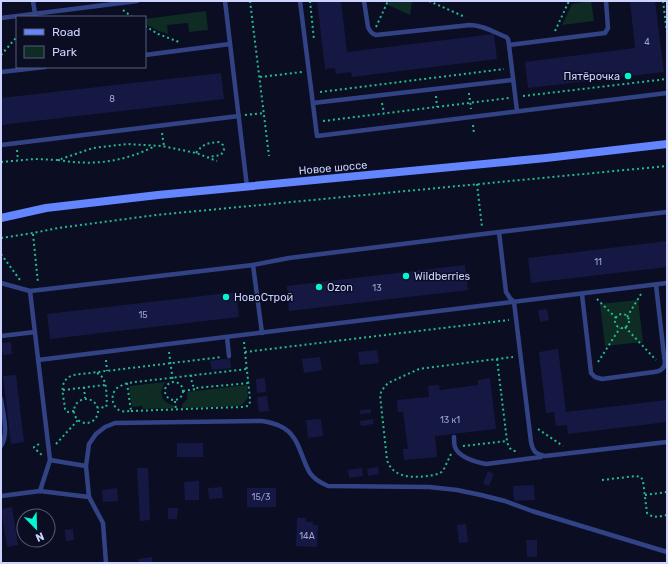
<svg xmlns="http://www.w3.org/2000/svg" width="668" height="564" viewBox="0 0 668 564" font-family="Rubik,sans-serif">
<rect width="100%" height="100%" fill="#0b0d22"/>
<g fill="#0e2c23">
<path d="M390,1h22l-2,14 -22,-10z"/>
<path d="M591,1l3,20 -32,4 10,-21z"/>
<path d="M206,11l2,19 -19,2 -1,-9 -21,2 1,9 -9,-3 -14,-7v-5z"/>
<path d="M638,300l5,42 -38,4 -5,-42z"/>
<path d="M166,382c-9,9 -4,22 8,23v3l-31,1 -1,-3 -10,1 -3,-21z"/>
<path d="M247,385l1,12 -4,6 -5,3 -57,2v-4c5,-3 6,-6 5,-12z"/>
</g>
<g fill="#161844">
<path d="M317,1h24l6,51 147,-18 3,25 -145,18 -1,-5 -15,2 -1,-6 -10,1z"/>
<path d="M630,1h25l9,71 -136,16 -3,-26 110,-14z"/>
<path d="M221,73l3,26 -223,26v-27z"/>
<path d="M667,241v26l-136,16 -3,-25z"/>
<path d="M465,265l3,25 -179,21 -2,-25z"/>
<path d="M236,292l3,25 -189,22 -3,-25z"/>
<path d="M547,309l2,11 -9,2 -2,-12z"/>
<path d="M11,342l1,12 -9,1 -2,-12z"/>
<path d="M558,349l8,63 101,-12v22l-99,12 -1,-9 -11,1 -2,-14 -8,1 -7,-61z"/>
<path d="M377,350l2,13 -19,2 -2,-13z"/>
<path d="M320,357l2,13 -18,3 -2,-14z"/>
<path d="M230,358l1,10 -19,2 -2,-9z"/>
<path d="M16,375l8,67 -13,2 -8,-68z"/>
<path d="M265,378l1,14 -9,1 -1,-14z"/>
<path d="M490,378l6,51 -61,7 2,21 -33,3 -1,-11h5l-5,-37h-5l-1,-12 32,-3 -1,-11 11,-1 1,5 38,-5v-5z"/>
<path d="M267,396l2,15 -10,1 -2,-15z"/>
<path d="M371,409v4l-11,1v-4z"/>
<path d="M321,419l2,17 -15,2 -2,-18z"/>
<path d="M373,419v5l-12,2 -1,-5z"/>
<rect x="177" y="443" width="26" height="14"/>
<path d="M378,467l1,7 -11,2 -1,-7z"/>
<path d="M137,468h11l2,52 -10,1z"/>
<path d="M362,468l1,8 -14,2 -1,-8z"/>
<path d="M488,471l6,3 -5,12 -6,-3z"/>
<path d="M199,481v19h-14l-1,-18z"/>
<path d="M534,485l1,15 -21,1 -1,-15z"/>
<path d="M222,487l1,11 -14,1 -1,-11z"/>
<path d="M117,488l1,13 -15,1 -1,-12z"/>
<rect x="247" y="488" width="29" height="19"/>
<path d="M12,507l6,38 -11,2 -6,-38z"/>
<path d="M168,508h10l-1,11h-9z"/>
<path d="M297,518h9v4h7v3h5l-1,22 -21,-1z"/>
<path d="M466,524l2,18 -9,1 -2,-18z"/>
<path d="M73,529l1,11 -8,1 -1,-11z"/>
<path d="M526,540h11v17h-10z"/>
<path d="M152,557v6h-13l-1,-4z"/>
</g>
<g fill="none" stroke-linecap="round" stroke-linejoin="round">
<g stroke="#23bc8d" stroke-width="2" stroke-dasharray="2 3" stroke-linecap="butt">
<path d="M250,1l19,155"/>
<path d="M310,1l4,39"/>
<path d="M429,1l36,16"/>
<path d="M663,1l4,32"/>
<path d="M123,10l9,7"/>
<path d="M145,26l13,8 21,8"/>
<path d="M376,27l12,-26"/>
<path d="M555,31l14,-30"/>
<path d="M1,55l14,-16 2,-4"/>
<path d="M260,77l42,-5"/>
<path d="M320,92l184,-23"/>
<path d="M469,93l2,16"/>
<path d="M436,96l1,11"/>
<path d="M523,96l144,-17"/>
<path d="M382,103l2,10"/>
<path d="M245,115l19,-2"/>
<path d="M323,121l186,-23"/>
<path d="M473,125l1,9"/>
<path d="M162,133l2,13"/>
<path d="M17,150l1,10"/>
<path d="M196,153c7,-9 11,-10 23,-11l4,3 1,5 -3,5 -13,2"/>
<path d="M58,160c35,6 66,2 97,-14"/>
<path d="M1,162l34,-3 23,1 35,-12 34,-4 35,2 34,7 21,8"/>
<path d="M477,184l5,43"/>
<path d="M33,234l5,49"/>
<path d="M1,238l32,-5 25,-5 98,-13 511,-49"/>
<path d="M1,254l19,26"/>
<path d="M597,299l19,19"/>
<circle cx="622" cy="321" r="7"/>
<path d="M627,317l14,-23"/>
<path d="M625,327l31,33"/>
<path d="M244,342l1,10 264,-32"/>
<path d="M169,352l4,30"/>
<path d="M497,359l10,82c1,5 4,11 10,10"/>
<path d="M106,360l1,11"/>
<path d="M598,362l22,-34"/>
<path d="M97,373c11,5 9,21 10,31l-1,3 -8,1"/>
<path d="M191,375c1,5 0,11 5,13l53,-5"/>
<circle cx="174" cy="391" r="9"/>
<path d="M127,383l4,28c-4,0 -7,1 -10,0 -9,-3 -11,-15 -5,-22 3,-3 7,-4 11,-6l120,-14"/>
<path d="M84,387l1,11"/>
<path d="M63,390l42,-5"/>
<path d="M183,391l13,-2"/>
<circle cx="86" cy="411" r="12"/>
<path d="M175,401l1,9"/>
<path d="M74,411l-7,1 -2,-3c-1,-13 -8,-28 8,-34l149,-18"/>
<path d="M131,411l111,-4 6,-1 2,-4v-3l-5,-47"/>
<path d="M538,429l25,17"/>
<path d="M39,444l-5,3v1l8,7"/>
<path d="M56,444l22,-24"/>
<path d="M463,446l44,-5"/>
<path d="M451,454l-8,17c-5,4 -10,4 -15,5 -16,2 -35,2 -41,-16l-7,-65 2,-5 6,-7 31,-14 7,-1 87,-11"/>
<path d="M602,480l34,-4 5,1 2,4 4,32c6,6 13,3 20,2"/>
<path d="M645,495l22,-3"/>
</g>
<g stroke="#324385" stroke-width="4.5">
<path d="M33,1l2,13"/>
<path d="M225,1l22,186"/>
<path d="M300,1l17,135 350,-43"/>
<path d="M364,1l4,26c2,5 4,7 8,8l94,-10c12,0 24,7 36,12l2,2 1,6"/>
<path d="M1,18l136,-17"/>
<path d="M145,55l85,-11"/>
<path d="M1,72l44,-5"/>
<path d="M313,103l200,-23"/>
<path d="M517,111l-8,-66 96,-12 3,-5 -2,-27"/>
<path d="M1,145l238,-29"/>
<path d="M499,232l7,60 4,6 4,4 17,140c2,9 4,12 14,14l122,-14"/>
<path d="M253,265l9,68"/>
<path d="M1,283l29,8 9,-1 214,-25 36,-7 194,-24 184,-22"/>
<path d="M30,291l20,169 -10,31"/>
<path d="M582,294l9,79 4,4 7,2 52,-7c6,-1 9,-2 11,-8l-9,-79"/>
<path d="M1,336l34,-4"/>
<path d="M227,337l2,19"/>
<path d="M38,360l629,-77"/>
<path d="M1,399c2,14 8,36 0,47"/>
<path d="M454,437c0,3 0,7 1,10 4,11 21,15 31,17l55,-7"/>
<path d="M50,460l36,6"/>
<path d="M1,496l39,-5 49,6 14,26 3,40"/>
<path d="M89,497l-3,-31 3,-22 7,-10 9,-7 10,-4 147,-2c6,1 12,2 18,5 20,9 20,31 30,47 4,6 11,10 18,13l101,1 28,3 24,5 24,6 27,10 135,41"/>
</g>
<path stroke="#6386ff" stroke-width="8" d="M1,218l45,-10 112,-13 388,-37 121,-14"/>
</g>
<g fill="#00f7d2" stroke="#0b0d22" stroke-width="1.5">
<circle cx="628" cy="76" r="4"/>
<circle cx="406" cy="276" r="4"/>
<circle cx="319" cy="287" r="4"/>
<circle cx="226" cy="297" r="4"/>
</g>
<g text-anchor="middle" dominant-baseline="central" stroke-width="3" stroke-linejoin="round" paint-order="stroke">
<g font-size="9" fill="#9ea4d0">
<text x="647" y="42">4</text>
<text x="112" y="99">8</text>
<text x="598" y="262">11</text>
<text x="377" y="288">13</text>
<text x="143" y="315">15</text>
<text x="450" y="420">13 к1</text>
<text x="261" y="497">15/3</text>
<text x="307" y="536">14А</text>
</g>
<g font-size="11" fill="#ccd3ff" stroke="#0b0d22" text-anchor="start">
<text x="620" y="76" text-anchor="end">Пятёрочка</text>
<text x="414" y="276">Wildberries</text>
<text x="327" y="287">Ozon</text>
<text x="234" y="297">НовоСтрой</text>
</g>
<g font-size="11" fill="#ccd3ff" stroke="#0b0d22">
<text transform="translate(333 168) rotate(-5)">Новое шоссе</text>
</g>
</g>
<rect width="668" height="564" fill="none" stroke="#ccd3ff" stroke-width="4"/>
<rect x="16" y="16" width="130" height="52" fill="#0b0d22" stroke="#585c7a"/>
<rect x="24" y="29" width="20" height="6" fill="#6386ff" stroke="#585c7a"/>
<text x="52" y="36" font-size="12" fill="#ccd3ff">Road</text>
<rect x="24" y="46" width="20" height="12" fill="#0e2c23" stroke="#585c7a"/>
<text x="52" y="56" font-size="12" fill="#ccd3ff">Park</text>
<g transform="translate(36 528) rotate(157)"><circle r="19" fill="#0b0d22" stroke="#585c7a"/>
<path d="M0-3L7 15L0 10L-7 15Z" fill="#00f7d2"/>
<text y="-6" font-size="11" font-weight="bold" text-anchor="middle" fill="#ccd3ff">N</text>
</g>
</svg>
